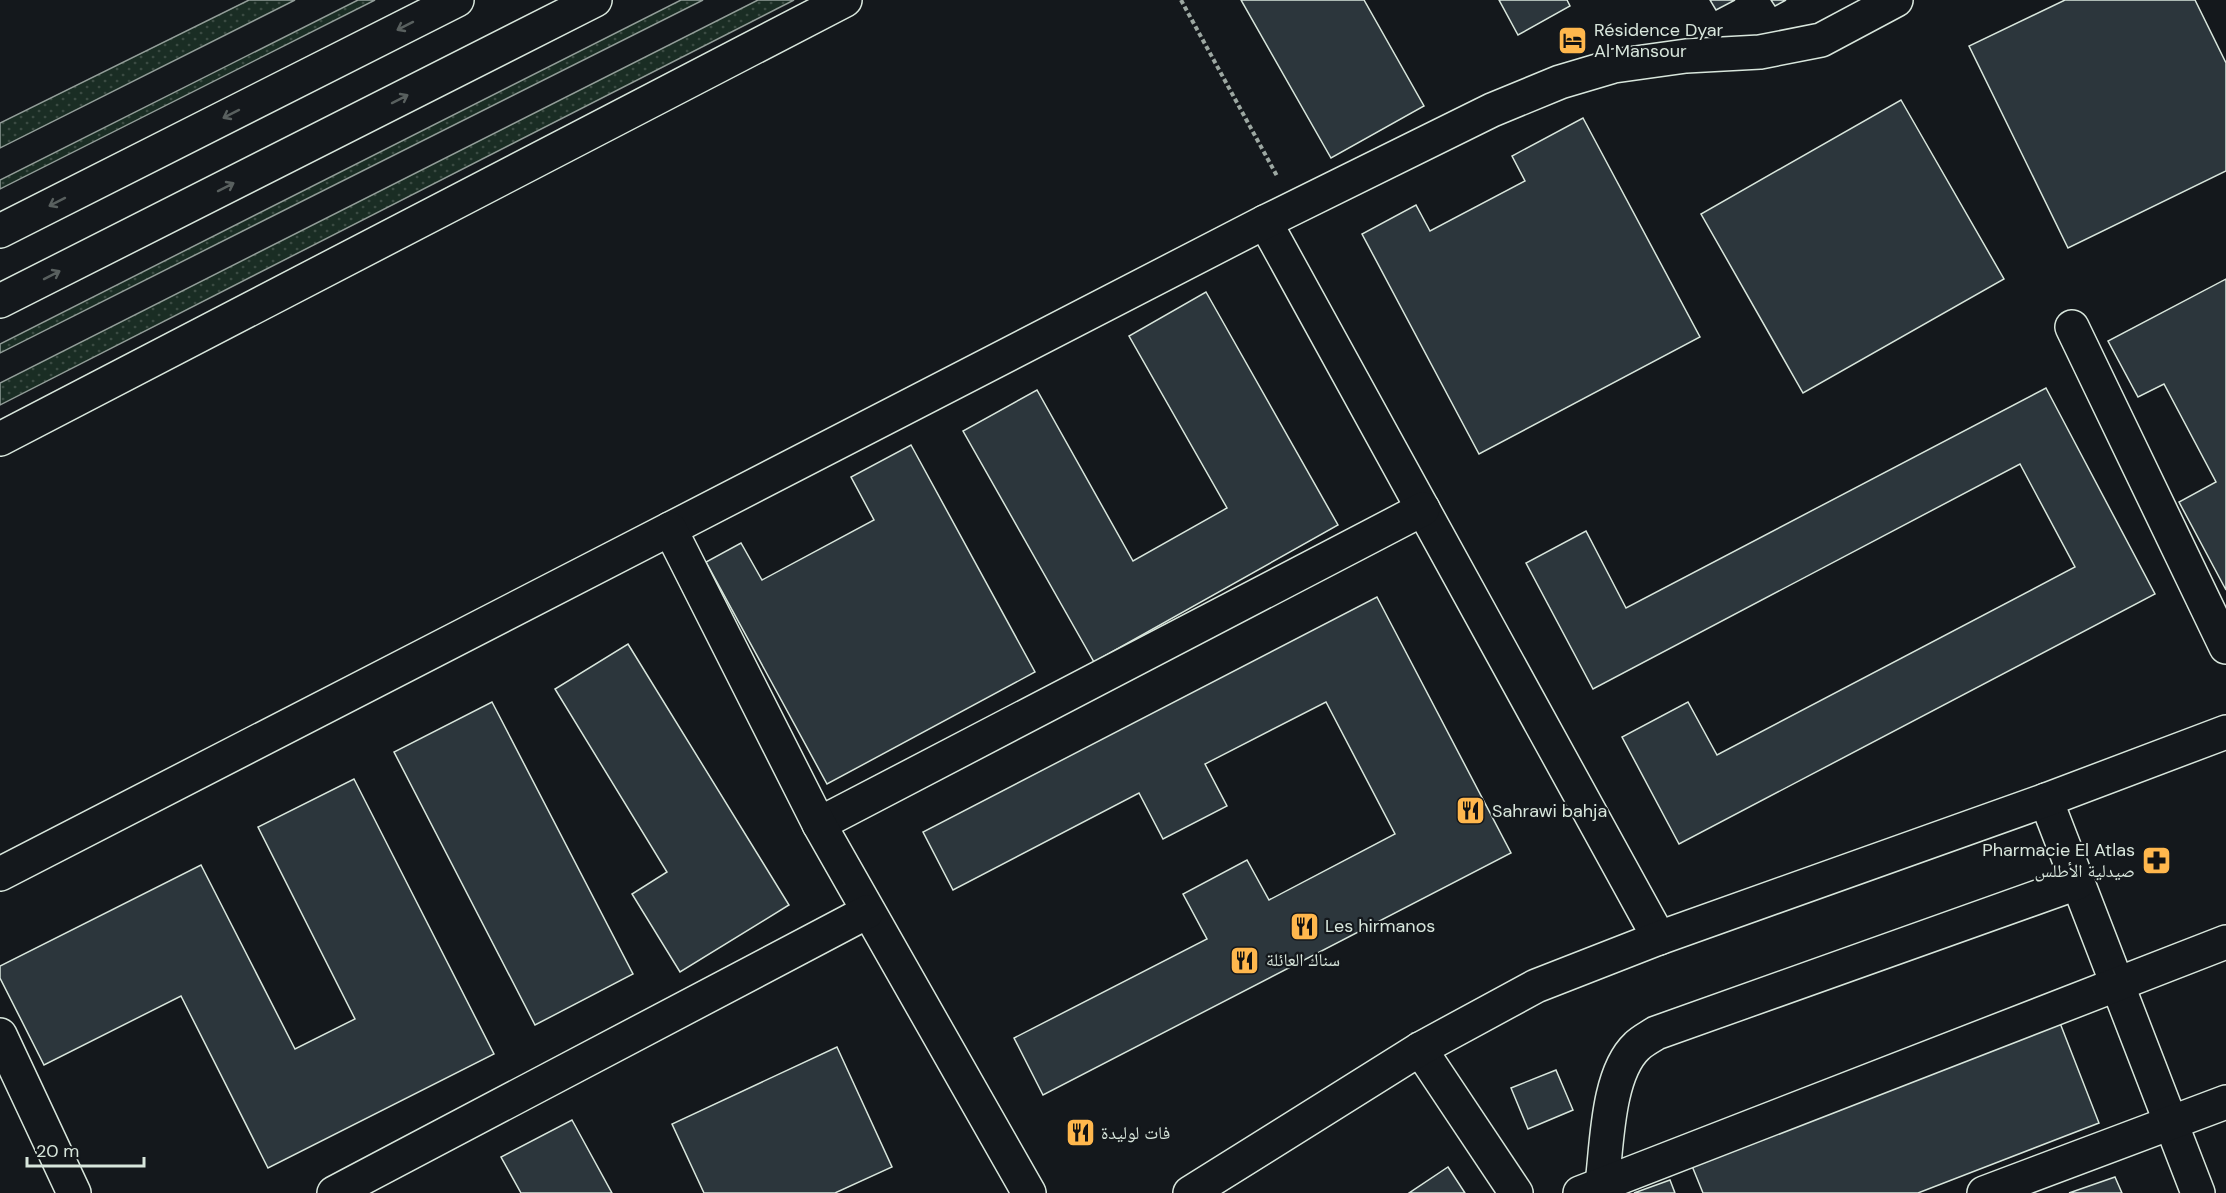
<svg xmlns="http://www.w3.org/2000/svg" width="2226" height="1193" viewBox="0 0 2226 1193" font-family="'DM Sans','Noto Naskh Arabic',sans-serif">
<defs>
<pattern id="grass-dots" width="8" height="8" patternUnits="userSpaceOnUse" patternTransform="scale(1.5)"><rect width="8" height="8" fill="#1a2d24"/><path d="M2 2h.1M6 6h.1" fill="none" stroke="#3b4b43" stroke-width="1.8" stroke-linecap="round"/></pattern>
</defs>
<rect width="100%" height="100%" fill="#14181c"/>
<g fill="url(#grass-dots)" stroke="#939e99" stroke-width="1.5">
<path d="M249,0h46l-295,148v-25z"/>
<path d="M358,0h17l-375,189v-9z"/>
<path d="M681,0h22l-703,353v-9z"/>
<path d="M758,0h36l-794,405v-22z"/>
</g>
<g fill="#2c363c" stroke="#d8e6dc" stroke-width="1.5">
<path d="M1241,0h123l60,106 -93,52z"/>
<path d="M1499,0h68l3,6 -52,29z"/>
<path d="M1710,0h25l-19,10z"/>
<path d="M1771,0h15l-11,6z"/>
<path d="M2065,0h130l31,63v108l-158,77 -99,-202z"/>
<path d="M1901,100l103,179 -201,114 -102,-179z"/>
<path d="M1583,118l117,219 -221,117 -117,-220 54,-29 14,26 95,-50 -13,-25z"/>
<path d="M2226,279v311l-47,-88 37,-20 -52,-98 -26,13 -30,-56z"/>
<path d="M1206,292l132,233 -244,137 -131,-231 74,-41 96,171 94,-53 -98,-172z"/>
<path d="M2046,388l109,206 -476,250 -57,-107 66,-35 29,53 358,-188 -55,-103 -427,225 -67,-126 60,-32 40,77z"/>
<path d="M911,445l124,227 -208,112 -121,-222 35,-19 21,37 112,-60 -23,-43z"/>
<path d="M1377,597l134,256 -468,242 -29,-57 193,-99 -24,-45 64,-34 22,40 126,-66 -69,-132 -121,62 22,42 -64,33 -24,-46 -186,97 -30,-58z"/>
<path d="M628,644l161,261 -109,67 -48,-78 35,-22 -112,-183z"/>
<path d="M492,702l141,272 -98,51 -141,-273z"/>
<path d="M354,779l140,275 -226,114 -87,-172 -137,69 -44,-87v-12l201,-101 94,184 60,-30 -97,-192z"/>
<path d="M2060,1023l39,100 -181,70h-215l-11,-27z"/>
<path d="M837,1047l55,120 -57,26h-131l-32,-69z"/>
<path d="M1556,1070l17,40 -45,19 -17,-41z"/>
<path d="M572,1120l40,73h-91l-20,-36z"/>
<path d="M1448,1167l17,26h-56z"/>
<path d="M2115,1177l7,16h-53z"/>
<path d="M1670,1180l5,13h-41z"/>
</g>
<g fill="none" stroke-linecap="round" stroke-linejoin="round">
<defs>
<g id="street">
<path d="M1265,222l394,716"/>
<path d="M2072,327l154,320"/>
<path d="M0,439l845,-439"/>
<path d="M670,529l595,-307 227,-112 68,-28 54,-16 72,-10 74,-4 61,-12 75,-40"/>
<path d="M2046,800l152,393"/>
<path d="M819,824l604,-315"/>
<path d="M0,874l670,-345 149,295 210,369"/>
<path d="M0,1035l74,158"/>
<path d="M1420,1049l96,144"/>
<path d="M1602,1184c5,-39 5,-110 35,-138 5,-5 13,-9 19,-13l421,-150"/>
<path d="M334,1193l533,-281"/>
<path d="M1580,1193l646,-251"/>
<path d="M1984,1193l242,-91"/>
</g>
<path id="secondary" d="M1190,1193l230,-144 116,-63 123,-48 387,-138 180,-68"/>
<g id="primary">
<path d="M0,231l457,-231"/>
<path d="M0,301l595,-301"/>
</g>
</defs>
<use href="#street" stroke="#d8e6dc" stroke-width="36"/>
<use href="#secondary" stroke="#d8e6dc" stroke-width="36"/>
<use href="#primary" stroke="#d8e6dc" stroke-width="36"/>
<path stroke="#9da8a2" stroke-width="4" stroke-dasharray="4.5 3" stroke-linecap="butt" d="M1181,0l96,176"/>
<use href="#street" stroke="#14181c" stroke-width="33"/>
<use href="#secondary" stroke="#14181c" stroke-width="33"/>
<use href="#primary" stroke="#14181c" stroke-width="33"/>
</g>
<defs><path id="oneway-shaft" d="M-6 0H5M1.5-3L5.5 0L1.5 3" fill="none" stroke-width="1.6" stroke-linecap="round" stroke-linejoin="round" transform="scale(1.5)"/></defs>
<g stroke="#59605f">
<use href="#oneway-shaft" transform="translate(405 26) rotate(153)"/>
<use href="#oneway-shaft" transform="translate(400 99) rotate(-27)"/>
<use href="#oneway-shaft" transform="translate(231 114) rotate(153)"/>
<use href="#oneway-shaft" transform="translate(226 187) rotate(-27)"/>
<use href="#oneway-shaft" transform="translate(57 202) rotate(153)"/>
<use href="#oneway-shaft" transform="translate(52 275) rotate(-27)"/>
</g>
<defs>
<symbol id="hotel-square" viewBox="-11 -11 22 22"><rect x="-9" y="-9" width="18" height="18" rx="4" fill="#ffb74d" stroke="#14181c"/><path d="M-6-4.5h1.5V1H6V5H4.5V3h-9V5H-6ZM-4 0a1.8 1.8 0 1 1 3.6 0ZM.5 0V-2.5h3Q6-2.5 6 0Z" fill="#111"/></symbol>
<symbol id="restaurant-square" viewBox="-11 -11 22 22"><rect x="-9" y="-9" width="18" height="18" rx="4" fill="#ffb74d" stroke="#14181c"/><path d="M-5-6h1v4h1v-4h1v4h1v-4h1v5L-1.5 .5V6h-2V.5L-5-1ZM5-6V6H3V1.5H1.5Q1.5-4 5-6Z" fill="#111"/></symbol>
<symbol id="pharmacy-square" viewBox="-11 -11 22 22"><rect x="-9" y="-9" width="18" height="18" rx="4" fill="#ffb74d" stroke="#14181c"/><path d="M-2-6h4v4h4v4h-4v4h-4v-4h-4v-4h4Z" fill="#111"/></symbol>
</defs>
<g fill-rule="evenodd">
<use href="#hotel-square" x="1556" y="24" width="33" height="33"/>
<use href="#restaurant-square" x="1454" y="794" width="33" height="33"/>
<use href="#pharmacy-square" x="2140" y="844" width="33" height="33"/>
<use href="#restaurant-square" x="1288" y="910" width="33" height="33"/>
<use href="#restaurant-square" x="1228" y="944" width="33" height="33"/>
<use href="#restaurant-square" x="1064" y="1116" width="33" height="33"/>
</g>
<g text-anchor="middle" dominant-baseline="central" stroke-width="4.5" stroke-linejoin="round" paint-order="stroke">
<g font-size="18" fill="#d8e6dc" stroke="#14181c" text-anchor="start">
<text x="1594" y="30">Résidence Dyar<tspan x="1594" dy="21">Al Mansour</tspan></text>
<text x="1492" y="811">Sahrawi bahja</text>
<text x="2135" y="850" text-anchor="end">Pharmacie El Atlas<tspan x="2135" dy="21">صيدلية الأطلس</tspan></text>
<text x="1325" y="926">Les hirmanos</text>
<text x="1266" y="960">سناك العائلة</text>
<text x="1101" y="1133">فات لوليدة</text>
</g>
</g>
<path d="M27 1157v9h117v-9" fill="none" stroke="#d8e6dc" stroke-width="3"/>
<text x="36" y="1157" font-size="18" fill="#d8e6dc" stroke="#14181c" stroke-width="4.5" paint-order="stroke">20 m</text>
</svg>
